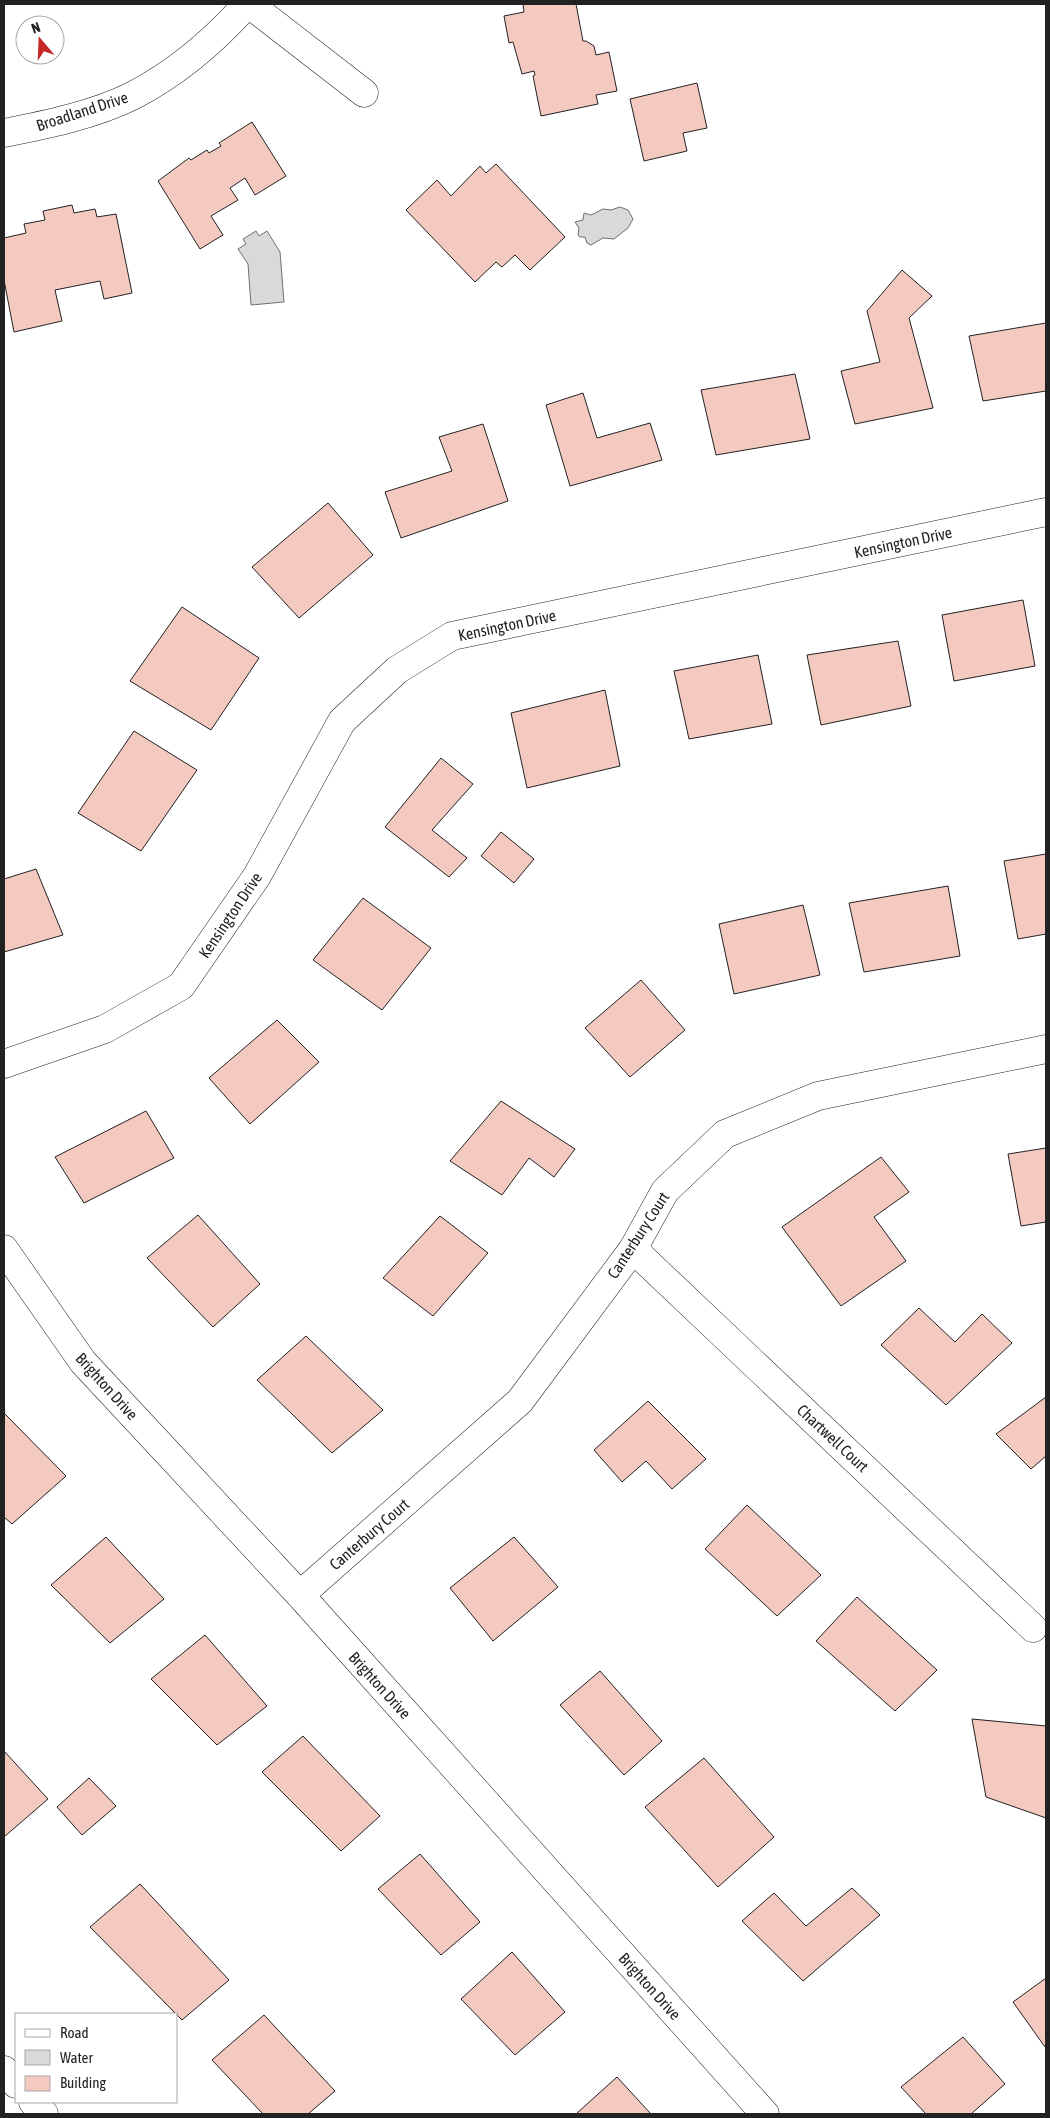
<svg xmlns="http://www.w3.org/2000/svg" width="1050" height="2118" viewBox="0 0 1050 2118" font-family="'Asap Condensed',sans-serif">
<rect width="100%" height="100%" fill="#fff"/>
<g fill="#d9d9d9" stroke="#6f6f6f">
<path d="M620,207l8,3 5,9 -5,9 -14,11 -11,-1 -12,7 -4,-2 -2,-6h-5l-2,-2 1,-7 -4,-6 8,-2 1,-7 7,2 12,-6 8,1z"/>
<path d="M256,231l3,5 8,-5 13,21 4,50 -33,3 -3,-41 -10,-15 8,-5 -3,-5z"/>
</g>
<g fill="#f3c9c0" stroke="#222">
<path d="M523,4h53l7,37h3l8,5 2,9 13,-3 8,39 -21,4 2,9 -57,12 -8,-40 2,-1 -1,-4 -12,3 -9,-32 -4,1 -5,-27 20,-4z"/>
<path d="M697,83l10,45 -24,5 4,18 -43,10 -14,-62z"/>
<path d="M252,122l34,54 -31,19 -10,-17 -15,10 8,12 -27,16 12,19 -23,14 -42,-68 31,-23 2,2 16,-10 2,3 12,-7 -2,-3z"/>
<path d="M496,164l69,73 -35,33 -15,-15 -13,12 -6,-5 -21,20 -69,-72 31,-30 14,16 29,-30 6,7z"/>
<path d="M72,205l2,8 21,-4 2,8 19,-3 16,79 -28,6 -4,-18 -45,9 7,31 -48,11 -10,-52v-42l22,-5 -2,-9 21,-4 -2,-9z"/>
<path d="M902,270l30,26 -23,22 24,90 -78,16 -14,-53 39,-9 -13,-51z"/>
<path d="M1046,323v68l-63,10 -14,-65z"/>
<path d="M795,374l15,65 -94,16 -15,-65z"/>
<path d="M583,393l14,45 53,-15 12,37 -92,26 -24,-81z"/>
<path d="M483,424l25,77 -107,37 -16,-46 67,-21 -13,-34z"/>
<path d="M328,503l45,52 -74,63 -47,-51z"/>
<path d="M1023,600l12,66 -81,15 -12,-66z"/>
<path d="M182,607l77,51 -48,72 -81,-49z"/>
<path d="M898,641l13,65 -90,19 -14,-70z"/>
<path d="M758,655l14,69 -83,15 -15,-68z"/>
<path d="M605,690l15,76 -93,22 -16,-75z"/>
<path d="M134,731l63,39 -56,81 -63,-38z"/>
<path d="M441,758l32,26 -41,46 35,28 -18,19 -64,-50z"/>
<path d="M501,832l33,27 -20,24 -33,-27z"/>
<path d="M1046,854v80l-28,5 -14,-78z"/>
<path d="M36,869l27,66 -59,17v-73z"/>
<path d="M948,886l12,70 -96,16 -15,-69z"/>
<path d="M363,898l68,50 -49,62 -69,-50z"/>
<path d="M803,905l17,70 -86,19 -15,-70z"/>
<path d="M641,980l44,50 -55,47 -45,-49z"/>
<path d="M277,1020l42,42 -69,62 -41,-46z"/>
<path d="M501,1101l74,48 -21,28 -25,-19 -27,37 -52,-34z"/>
<path d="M146,1111l28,47 -90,45 -29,-46z"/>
<path d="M1046,1148v74l-25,4 -13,-72z"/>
<path d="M881,1157l28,35 -35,25 32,44 -65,45 -59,-79z"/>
<path d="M198,1215l62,69 -47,43 -66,-69z"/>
<path d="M440,1216l48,37 -55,63 -50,-38z"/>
<path d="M919,1308l36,34 27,-28 30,29 -66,62 -65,-60z"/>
<path d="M306,1336l77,74 -51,43 -75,-73z"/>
<path d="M1046,1397v59l-15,13 -35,-35z"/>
<path d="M648,1401l58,58 -34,30 -26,-28 -24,21 -28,-32z"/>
<path d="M4,1413l62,63 -54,48 -8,-7z"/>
<path d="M747,1505l74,70 -44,41 -72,-67z"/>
<path d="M106,1537l58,62 -54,44 -59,-58z"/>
<path d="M514,1537l44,50 -65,54 -43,-53z"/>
<path d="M857,1597l80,73 -42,41 -79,-70z"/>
<path d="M205,1635l62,71 -50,39 -66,-66z"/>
<path d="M600,1671l62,70 -38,34 -64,-70z"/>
<path d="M972,1719l74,7v92l-60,-21z"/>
<path d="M303,1736l77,80 -39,35 -79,-79z"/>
<path d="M4,1751l44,48 -44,38z"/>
<path d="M704,1758l70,79 -56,50 -73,-80z"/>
<path d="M89,1778l27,28 -34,29 -25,-28z"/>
<path d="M420,1854l60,68 -39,33 -63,-66z"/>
<path d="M140,1884l89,96 -47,40 -92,-93z"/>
<path d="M852,1888l28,27 -77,66 -61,-60 32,-28 32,33z"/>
<path d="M512,1952l53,60 -50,43 -54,-56z"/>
<path d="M1046,1978v68l-1,1 -32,-45z"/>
<path d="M264,2015l71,76 -27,23h-45l-51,-54z"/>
<path d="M963,2037l42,47 -34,30h-45l-25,-27z"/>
<path d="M617,2077l34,37h-75z"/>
</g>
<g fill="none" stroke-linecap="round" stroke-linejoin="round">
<defs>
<g id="minor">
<path d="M249,4l115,89"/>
<path d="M4,133c41,-8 90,-18 128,-37 45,-23 82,-55 115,-92"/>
<path d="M4,1064l101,-35 76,-43 76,-110 85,-155 55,-51 55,-34 594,-124"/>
<path d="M4,1249l79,113 217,233 465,519"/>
<path d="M633,1249l400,379"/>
<path d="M300,1595l220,-194 113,-152 32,-58 60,-57 93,-38 228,-47"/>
</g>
<g id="primary">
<path d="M4,2070l12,14"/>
<path d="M33,2102l11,12"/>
</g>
</defs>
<use href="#minor" stroke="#222" stroke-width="29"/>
<use href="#primary" stroke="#222" stroke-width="29"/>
<use href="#minor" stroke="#fff" stroke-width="28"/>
<use href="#primary" stroke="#fff" stroke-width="28"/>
</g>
<g text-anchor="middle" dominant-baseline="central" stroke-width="4" stroke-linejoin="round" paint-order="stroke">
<g font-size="16" fill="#222" stroke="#fff">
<text transform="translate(82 111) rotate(-18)">Broadland Drive</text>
<text transform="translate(903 542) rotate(-12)">Kensington Drive</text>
<text transform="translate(507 625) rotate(-12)">Kensington Drive</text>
<text transform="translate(230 915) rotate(-56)">Kensington Drive</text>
<text transform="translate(638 1235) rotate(-57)">Canterbury Court</text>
<text transform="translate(107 1386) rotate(48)">Brighton Drive</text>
<text transform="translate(833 1438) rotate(43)">Chartwell Court</text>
<text transform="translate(369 1534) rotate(-41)">Canterbury Court</text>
<text transform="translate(380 1685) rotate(48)">Brighton Drive</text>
<text transform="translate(650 1986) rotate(48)">Brighton Drive</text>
</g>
</g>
<rect width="1050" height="2118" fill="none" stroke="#222222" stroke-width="10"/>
<rect x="15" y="2013" width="162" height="90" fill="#ffffff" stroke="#a7a7a7"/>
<rect x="25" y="2029" width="25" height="8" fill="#ffffff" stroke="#a7a7a7"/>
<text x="60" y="2038" font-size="15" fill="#222222">Road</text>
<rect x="25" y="2050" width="25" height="15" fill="#d9d9d9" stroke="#a7a7a7"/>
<text x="60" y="2063" font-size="15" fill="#222222">Water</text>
<rect x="25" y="2076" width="25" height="15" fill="#f3c9c0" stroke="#a7a7a7"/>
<text x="60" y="2088" font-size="15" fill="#222222">Building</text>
<g transform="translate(40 40) rotate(341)"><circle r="24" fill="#ffffff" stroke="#a7a7a7"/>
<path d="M0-4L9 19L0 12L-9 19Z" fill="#c62828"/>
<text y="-8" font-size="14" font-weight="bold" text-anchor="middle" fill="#222222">N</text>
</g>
</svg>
